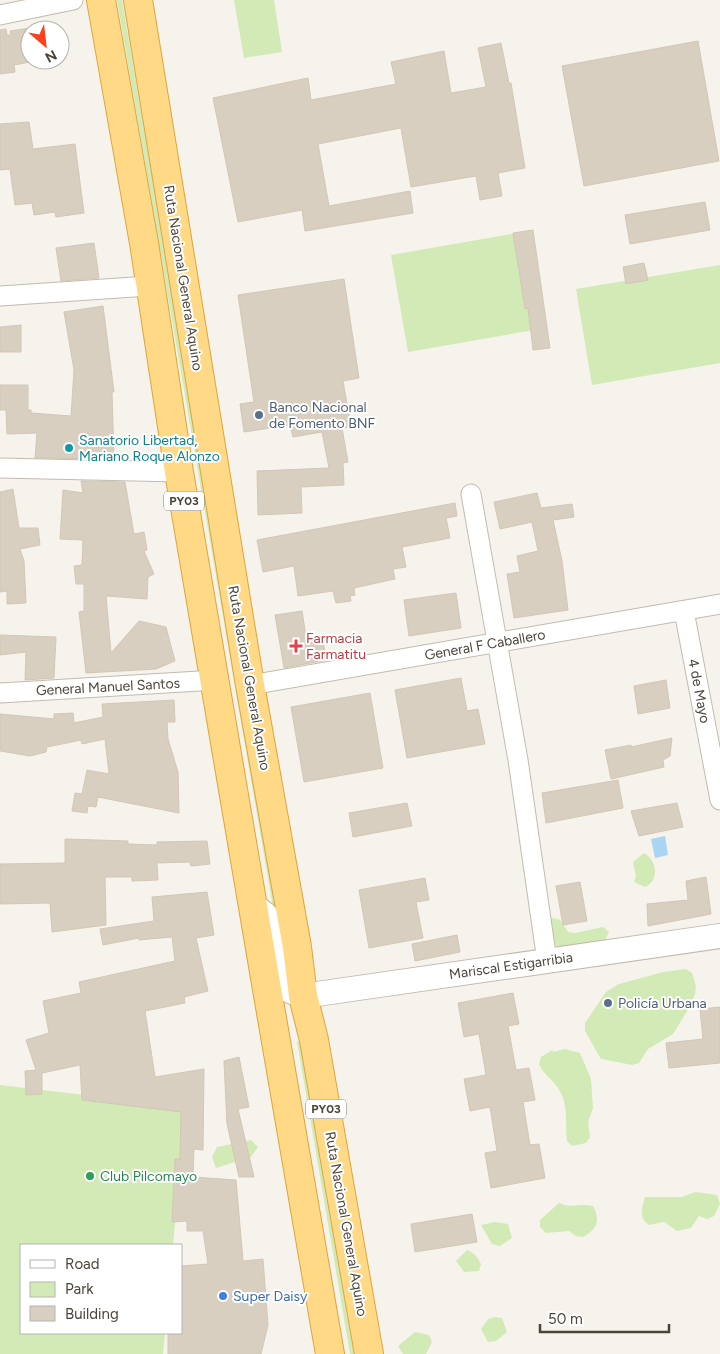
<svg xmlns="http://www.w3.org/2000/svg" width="720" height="1354" viewBox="0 0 720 1354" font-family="Figtree,sans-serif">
<rect width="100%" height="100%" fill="#f6f3ec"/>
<g fill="#d2eab5">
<path d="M117,0h5l164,959 -4,1z"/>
<path d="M234,0h40l8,52 -38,6z"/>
<path d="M517,233l17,97 -126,22 -17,-97z"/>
<path d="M720,265v98l-128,22 -16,-96z"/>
<path d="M644,853c13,7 16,28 1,34l-11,-5 2,-6 -3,-14z"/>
<path d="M553,918l7,2 8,12 7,1 28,-6 6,5 -6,12 -44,5 -4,-5 -9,-24z"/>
<path d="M686,969l6,4 4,13 -1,8 -6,14 -16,26 -25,15 -9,14 -7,2 -31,-6 -16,-28v-8l21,-31 13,-8 44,-12z"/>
<path d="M297,1041l3,1 54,312h-4z"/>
<path d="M554,1049l-2,3 13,-3 15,4 11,26 2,29 -5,14 2,15 -4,6 -14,3 -5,-5c-2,-17 2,-38 -9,-53 -6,-9 -15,-14 -19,-24l2,-7z"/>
<path d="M0,1085l186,22 -13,138h-152v88h144l-2,21h-163z"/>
<path d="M251,1140l7,7 -7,10 -35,11 -4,-11 5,-10z"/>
<path d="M695,1192l22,3 3,9 -6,12 -7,3 -8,-3 -8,12 -14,3 -13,-9 -15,3c-11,-8 -7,-16 -4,-28h37z"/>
<path d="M559,1203c12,6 22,0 34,3 8,15 4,23 -10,31l-7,-1 -7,-5 -23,2 -6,-6v-7z"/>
<path d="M495,1222l13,2 4,14 -12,8 -8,-2 -11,-19z"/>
<path d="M467,1250c8,3 10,7 14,14l-2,7 -15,1 -8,-11z"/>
<path d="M495,1317l7,1 5,14 -11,9 -8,1 -7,-13 7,-10z"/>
<path d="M415,1332l14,3 3,7 -6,12h-23l-5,-8z"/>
</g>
<path fill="#a9d4f2" d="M665,836l3,19 -13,3 -4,-19z"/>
<g fill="#d8cfc1" stroke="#d3c7b4">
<path d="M30,28v34l-16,3 1,7 -15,2v-44l6,-1 1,6h4l-1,-4z"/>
<path d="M698,41l21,120 -135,25 -22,-120z"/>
<path d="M501,43l8,40h2l14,85 -27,5 4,23 -22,4 -4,-24 -65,11 -10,-59 -83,16 11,62 81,-15 3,22 -108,18 -3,-21 -64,12 -25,-124 95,-20 3,22 85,-16 -5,-22 53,-11 7,42 35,-6 -8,-39z"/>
<path d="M29,122l4,27 42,-5 9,69 -28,4 -1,-5 -21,3 -2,-12 -17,2 -5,-36 -10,1v-46z"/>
<path d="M705,202l5,28 -80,14 -5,-29z"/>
<path d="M533,230l17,118 -17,2 -5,-42 -3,1 -12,-76z"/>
<path d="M94,243l5,35 -38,3 -5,-33z"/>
<path d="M644,263l4,17 -22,4 -3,-17z"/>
<path d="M344,279l15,99 -16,3 8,46 -9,1 6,34 -5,1 1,22 -43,2 1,26 -44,2 -1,-44 72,-3 -7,-36 -29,5 -3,-12 -46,7 -4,-28 14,-2 -16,-107z"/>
<path d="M103,306l11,86h-2l2,67 -79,-1 2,-25 -30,1 -1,-24h-6v-25h28v25h3v3l40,3 3,-46 -10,-58z"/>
<path d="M21,325v27h-21v-25z"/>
<path d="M81,481l44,1 9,52 10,-2 3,18 -3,1 10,23 -6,3 -1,22 -41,-3 5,57 28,-32 27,6 9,34 -19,8 -70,4 -7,-61 5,-1v-27h-8l-2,-18 8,-1 1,-25 -23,-1 3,-49 20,3z"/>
<path d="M13,489l6,39h19l2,17 -20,4 4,12 2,42 -19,1v-13l-7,1v-100z"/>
<path d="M537,493l4,15 31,-4 2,13 -21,3 9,41 6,49 -54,8 -7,-44 13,-2 -3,-16 21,-5 -6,-29 -32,7 -6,-27z"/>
<path d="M455,503l2,13 -11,2 4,20 -48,9 4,20 -13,2 2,10 -41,9 1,7 -5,1 1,5 -15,2 -3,-12 -35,5 -4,-30 -31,6 -6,-32z"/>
<path d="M456,593l5,35 -52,8 -5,-36z"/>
<path d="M302,611l5,32 16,-3 3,20 -42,8 -9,-53z"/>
<path d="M0,635l56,2 -2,41 -29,2 1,-28 -26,3z"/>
<path d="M461,678l6,33 11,-2 7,35 -78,14 -12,-68z"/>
<path d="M666,680l4,28 -32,6 -4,-28z"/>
<path d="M370,693l13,75 -79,14 -13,-75z"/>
<path d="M174,700l1,22h-8l1,17 10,33 1,41 -81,-16 -2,10 -8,-1 -1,7 -15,-2 3,-18 7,1 5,-24 22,4 -4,-35 -23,5 -1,-4 -34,7 -1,5 -16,4 -30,-5v-37l54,5v-5l19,-1 1,10 29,-6 -1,-13z"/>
<path d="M672,738l-2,18 -7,4 1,7 -53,12 -6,-29 26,-5v2z"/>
<path d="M618,780l5,28 -77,15 -4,-30z"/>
<path d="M407,803l5,23 -59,11 -4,-24z"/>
<path d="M677,803l6,24 -44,9 -8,-25z"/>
<path d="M65,839l63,2v3l29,1v-3l50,-1 3,23 -19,2 -1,-4 -33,1 1,17 -26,1v-4h-27l1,48 -54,7 -2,-29 -50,1v-40l65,-1z"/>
<path d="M706,877l5,37 -63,12 -1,-22 41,-4 -2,-19z"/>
<path d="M425,878l4,22 -13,2 7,36 -54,10 -10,-58z"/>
<path d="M580,882l7,39 -24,4 -7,-39z"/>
<path d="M207,892l7,43 -18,3 12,53 -24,6 1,6 -40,8 10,66 49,-8 -1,81 -9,-1 -1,28 43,3 7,81 20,-2 5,66 -7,29h-93v-21h13v-67l27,-2 -5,-33h-16v-10l-15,1 3,-63h5l1,-47 -99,-12 -2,-35 -38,8v21l-16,1 -1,-24 11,-1 -10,-30 23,-7 -6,-32 38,-8 -2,-11 96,-21 -3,-24 -33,3v-2l-36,7 -3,-16 54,-8 -2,-24z"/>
<path d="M457,935l3,17 -45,9 -3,-17z"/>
<path d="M513,993l6,31 -11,2 8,44 13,-2 6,32 -12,2 7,43 9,-1 6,34 -54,10 -6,-35 12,-2 -7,-44 -20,4 -6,-32 22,-4 -7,-41 -15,3 -6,-34z"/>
<path d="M720,1007v56l-51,5 -3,-25 37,-4 -3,-30z"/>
<path d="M239,1057l10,50 -11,2 16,68h-15l-12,-53 -3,-63z"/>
<path d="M472,1214l5,28 -62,10 -4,-28z"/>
</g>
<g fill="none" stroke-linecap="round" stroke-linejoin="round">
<defs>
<g id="minor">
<path d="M0,15l73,-15"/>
<path d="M0,296l149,-10"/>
<path d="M0,468l179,4"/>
<path d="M471,494l47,266 29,201"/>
<path d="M684,611l36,189"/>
<path d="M250,685l470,-81"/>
<path d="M0,693l216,-13"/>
</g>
<path id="tertiary" d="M253,905l12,9 7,9 11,59 7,9 13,5 417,-60"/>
<g id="trunk">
<path d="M101,0l43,243 35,229 90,529 61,353"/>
<path d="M138,0l112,685 47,262 6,49 11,44 55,314"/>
</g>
</defs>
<use href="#minor" stroke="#c2bbae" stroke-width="21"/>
<use href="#tertiary" stroke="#c2bbae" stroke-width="26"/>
<use href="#trunk" stroke="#e0a43c" stroke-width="30"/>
<use href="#minor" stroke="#fff" stroke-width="19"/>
<use href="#tertiary" stroke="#fff" stroke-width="24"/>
<use href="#trunk" stroke="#ffd985" stroke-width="28"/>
</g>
<g fill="#5c6f8a" stroke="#fff" stroke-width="2">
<circle cx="259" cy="415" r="5"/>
<circle cx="608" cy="1003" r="5"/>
</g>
<circle fill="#0f9aa8" stroke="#fff" stroke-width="2" cx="69" cy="448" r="5"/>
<path fill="#e0444e" stroke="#fff" stroke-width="2" d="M293.5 638.5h5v5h5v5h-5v5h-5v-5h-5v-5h5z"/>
<circle fill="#2e9e5b" stroke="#fff" stroke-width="2" cx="90" cy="1176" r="5"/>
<circle fill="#3f7fe0" stroke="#fff" stroke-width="2" cx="223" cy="1296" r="5"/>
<g text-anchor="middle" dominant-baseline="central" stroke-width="4" stroke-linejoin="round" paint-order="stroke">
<g fill="#fff" stroke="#817c74" stroke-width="1">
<rect x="164" y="491.5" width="40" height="19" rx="4"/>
<rect x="306" y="1099.5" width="40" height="19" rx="4"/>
</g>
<g font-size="12" font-weight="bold" fill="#4b4439">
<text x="184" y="501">PY03</text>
<text x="326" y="1109">PY03</text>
</g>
<g font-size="14" fill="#4b4439" stroke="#fff">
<text transform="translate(183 278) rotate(81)">Ruta Nacional General Aquino</text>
<text transform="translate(485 645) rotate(-10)">General F Caballero</text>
<text transform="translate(249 678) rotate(80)">Ruta Nacional General Aquino</text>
<text transform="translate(108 687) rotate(-3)">General Manuel Santos</text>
<text transform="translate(699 691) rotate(79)">4 de Mayo</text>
<text transform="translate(511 966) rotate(-8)">Mariscal Estigarribia</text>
<text transform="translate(346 1224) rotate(80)">Ruta Nacional General Aquino</text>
</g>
<g font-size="14" fill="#4e5e75" stroke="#fff" text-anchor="start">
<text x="269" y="407">Banco Nacional<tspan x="269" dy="16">de Fomento BNF</tspan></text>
<text x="618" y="1003">Policía Urbana</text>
</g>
<g font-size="14" fill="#0d838f" stroke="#fff" text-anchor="start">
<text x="79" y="440">Sanatorio Libertad,<tspan x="79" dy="16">Mariano Roque Alonzo</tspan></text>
</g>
<g font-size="14" fill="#be3a42" stroke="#fff" text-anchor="start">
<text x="306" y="638">Farmacia<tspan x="306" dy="16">Farmatitu</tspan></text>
</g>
<g font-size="14" fill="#27864d" stroke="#fff" text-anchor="start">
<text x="100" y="1176">Club Pilcomayo</text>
</g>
<g font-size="14" fill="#366cbe" stroke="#fff" text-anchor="start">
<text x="233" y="1296">Super Daisy</text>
</g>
</g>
<rect x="20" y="1244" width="162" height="90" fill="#ffffff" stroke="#b7b4b0"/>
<rect x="30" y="1260" width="25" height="8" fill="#ffffff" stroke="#b7b4b0"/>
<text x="65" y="1269" font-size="15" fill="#4b4439">Road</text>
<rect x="30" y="1282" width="25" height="15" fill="#d2eab5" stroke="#b7b4b0"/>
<text x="65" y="1294" font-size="15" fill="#4b4439">Park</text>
<rect x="30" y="1306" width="25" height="15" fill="#d8cfc1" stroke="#b7b4b0"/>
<text x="65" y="1319" font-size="15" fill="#4b4439">Building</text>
<g transform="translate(45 45) rotate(152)"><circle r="24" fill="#ffffff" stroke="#b7b4b0"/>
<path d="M0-4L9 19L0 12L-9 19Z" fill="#fc3f1d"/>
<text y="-8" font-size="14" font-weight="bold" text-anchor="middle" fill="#4b4439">N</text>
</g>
<path d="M540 1324v8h129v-8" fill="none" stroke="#4b4439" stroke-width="2.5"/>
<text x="548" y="1324" font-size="15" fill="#4b4439" stroke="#ffffff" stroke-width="4" paint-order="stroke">50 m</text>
</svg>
